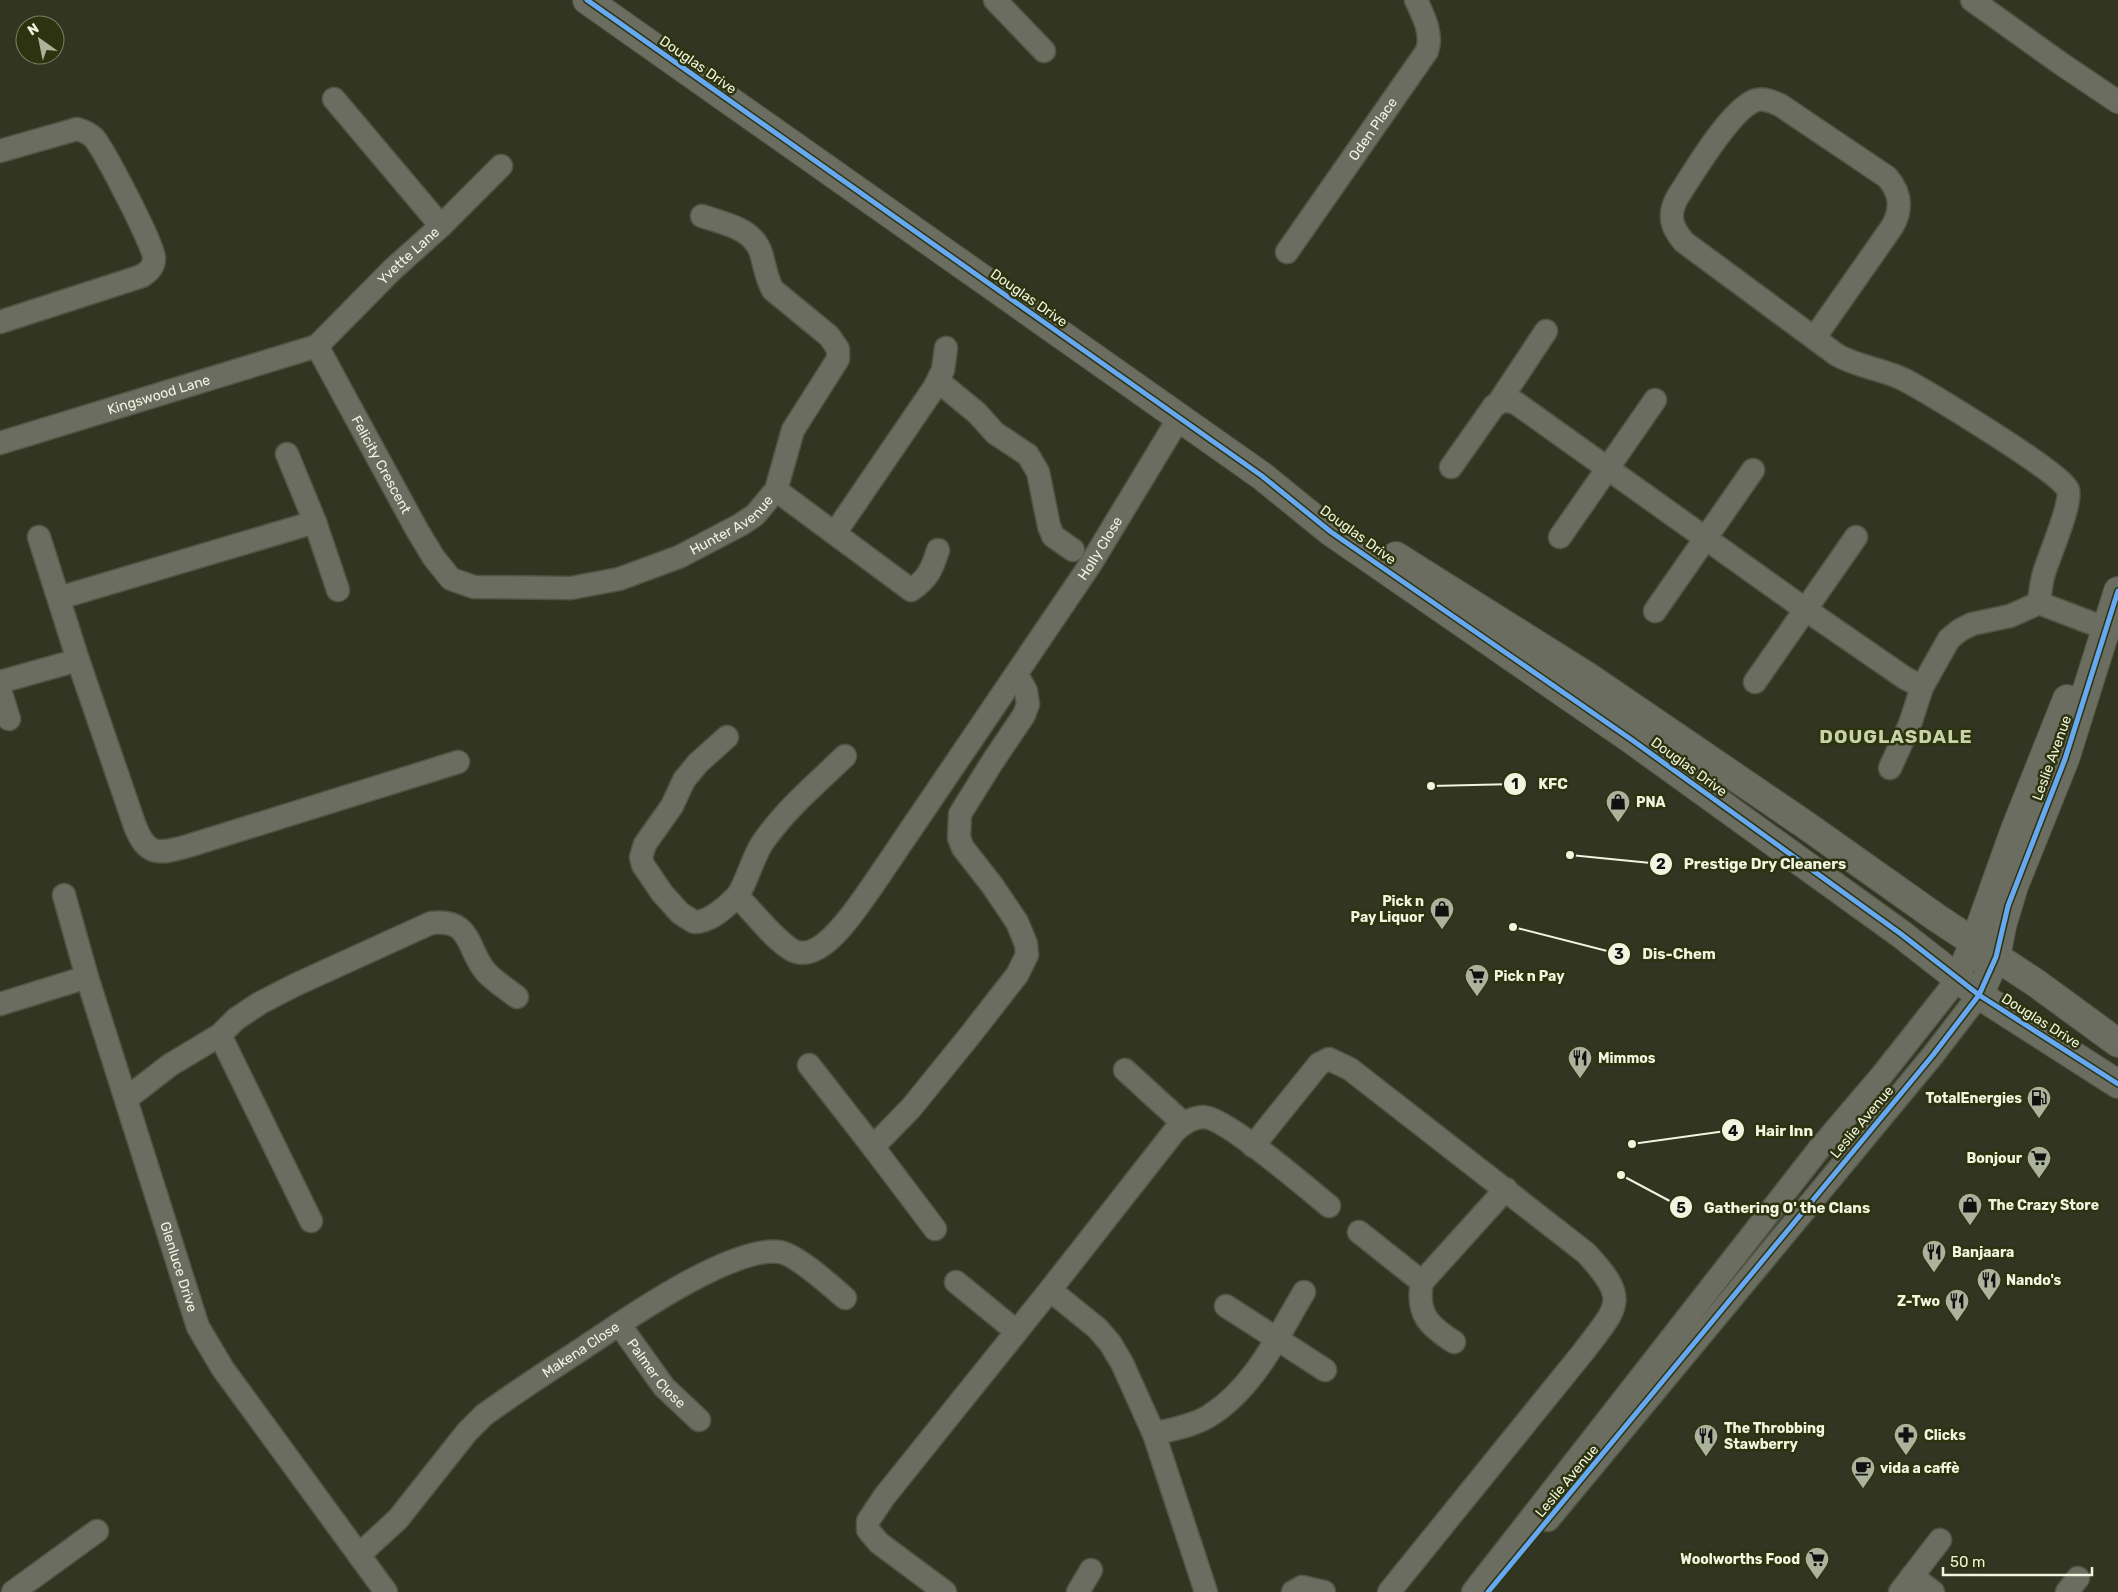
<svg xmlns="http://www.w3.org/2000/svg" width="2118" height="1592" viewBox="0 0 2118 1592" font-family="Rubik,sans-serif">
<rect width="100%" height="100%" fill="#313521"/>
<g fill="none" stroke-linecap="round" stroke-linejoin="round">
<defs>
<g id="minor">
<path d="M995,0l49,51"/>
<path d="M1972,0l88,63 58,39"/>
<path d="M334,99l107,127"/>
<path d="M0,151l77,-22c7,2 12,4 17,9 10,12 60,107 60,120 0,9 -5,13 -12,18l-142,46"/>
<path id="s1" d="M1287,252l140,-201c6,-17 -4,-36 -11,-51"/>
<path d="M1815,337l77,-110c11,-19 8,-35 -5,-50l-107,-72c-7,-3 -15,-7 -23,-5 -25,6 -65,75 -80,98 -9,17 -6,29 7,44l153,113c21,12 46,14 68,25 22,12 159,94 163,110 4,14 -19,66 -24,83 -3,10 -4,20 -5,30l68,26"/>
<path id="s2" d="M317,346l100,184 17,28 17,21 23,8 97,1 48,-9 60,-22 61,-32 15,-10 21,-25 17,-60 45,-71v-10l-9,-13 -56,-46c-7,-12 -8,-24 -12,-37 -8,-25 -36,-29 -59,-37"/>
<path d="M938,381l39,32 18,20 33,22 10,17 11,54 4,10 20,14"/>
<path d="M1499,402l47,-71"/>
<path id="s3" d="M0,443l317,-97 76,-77 48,-43 60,-60"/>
<path d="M1451,467l43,-61 10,-6 12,3 283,202 106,73 17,9"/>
<path d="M776,490l135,100c17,-11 21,-21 27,-40"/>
<path d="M315,522l23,68"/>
<path d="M835,533l99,-145 9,-18 3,-22"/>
<path d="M39,537l39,123 57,166c12,31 24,28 53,20l270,-84"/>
<path d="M1560,537l95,-137"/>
<path d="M59,598l256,-76 -28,-68"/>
<path d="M1655,611l98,-141"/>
<path d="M0,682l78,-22"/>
<path d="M1755,682l101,-145"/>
<path d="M0,690l9,29"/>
<path d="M727,737l-29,26 -14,17 -12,26 -27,38 -4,13 2,8 19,28 18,20 14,9c16,0 31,-14 42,-25 9,-9 17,-41 27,-55 22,-32 54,-59 82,-86"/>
<path d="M1890,768l20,-44 12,-37 27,-48 11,-9 12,-6 38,-8 29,-13"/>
<path id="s4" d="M64,895l23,82 111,350 25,42 163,223"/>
<path id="s5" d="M737,896c16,15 36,43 55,54 29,16 65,-43 79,-62l219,-323 89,-147"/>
<path d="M0,1004l87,-27"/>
<path d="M220,1035l91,186"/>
<path d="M809,1065l64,82"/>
<path d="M1125,1070l58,53"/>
<path d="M126,1099l44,-34 50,-30 16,-16 24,-16 35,-18 136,-62c42,-5 35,26 55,49 9,10 21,17 31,25"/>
<path d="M1253,1146l66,-82 10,-5 21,10 236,184c44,47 32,53 -2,98l-195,241"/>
<path d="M935,1229l-62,-82 38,-39 60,-74 46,-59 10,-20 -1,-11 -9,-22 -25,-37 -29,-37 -4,-10 1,-24 33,-53 31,-46 4,-11 -2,-13 -9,-16"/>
<path d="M1359,1232l63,50c-6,32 7,44 32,60"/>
<path d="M956,1282l60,49"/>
<path d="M1422,1282l84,-93"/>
<path d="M1050,1290l47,38 13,15 12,20 32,71 52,158"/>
<path d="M1226,1306l99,64"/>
<path id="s6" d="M619,1324l45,63 35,33"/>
<path d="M1154,1434c18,-5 39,-8 55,-18 45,-28 69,-80 95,-124"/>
<path d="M1548,1520l385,-465 46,-60"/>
<path id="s7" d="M359,1555l39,-36 69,-87 17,-17c33,-24 67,-46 101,-68 40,-27 147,-102 195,-95 17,3 51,34 65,46"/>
<path d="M1912,1576l21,16"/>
<path d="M13,1592l84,-61"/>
<path d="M945,1592l-66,-49 -11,-13v-9l16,-24 166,-207 124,-158c8,-8 17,-15 30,-15 22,1 103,71 125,89"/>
<path d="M1078,1592l13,-22"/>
<path d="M1293,1592l9,-5 22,5"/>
<path d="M1473,1592l346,-443 63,-74 75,-95"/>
<path d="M1900,1592l40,-52"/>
<path d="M2067,1592l11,-14"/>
</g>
<g id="tertiary">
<path d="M587,0l675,476 69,56 301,208 269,194 78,61 139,89"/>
<path d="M1396,556l191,120 220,150 130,92 99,65 82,60"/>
<path d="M1967,959l7,-15 40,-112 53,-133"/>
<path d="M1979,995l17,-38 6,-31 12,-40 51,-127 53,-168"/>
</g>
</defs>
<use href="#minor" stroke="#505442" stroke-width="25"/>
<use href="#tertiary" stroke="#505442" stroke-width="30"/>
<use href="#minor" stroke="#6a6d5f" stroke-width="22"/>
<use href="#tertiary" stroke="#6a6d5f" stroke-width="28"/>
<defs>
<g id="cycleway">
<path d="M587,0l675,476 69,56 301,208 269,194 78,61 139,89"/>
<path d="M1488,1592l445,-537 46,-60 17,-38 12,-51 57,-147 53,-168"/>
</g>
</defs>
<use href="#cycleway" stroke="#2d330f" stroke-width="8"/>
<use href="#cycleway" stroke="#66a8f1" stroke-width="5"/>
</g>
<defs>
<symbol id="shop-pin" viewBox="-11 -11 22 30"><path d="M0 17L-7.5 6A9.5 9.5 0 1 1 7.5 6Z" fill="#adb29d" stroke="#2d330f"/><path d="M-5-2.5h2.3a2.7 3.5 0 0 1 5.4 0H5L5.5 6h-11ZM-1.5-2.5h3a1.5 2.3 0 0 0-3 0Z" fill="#111"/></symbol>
<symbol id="supermarket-pin" viewBox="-11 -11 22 30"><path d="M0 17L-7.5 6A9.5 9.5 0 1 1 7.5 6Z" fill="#adb29d" stroke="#2d330f"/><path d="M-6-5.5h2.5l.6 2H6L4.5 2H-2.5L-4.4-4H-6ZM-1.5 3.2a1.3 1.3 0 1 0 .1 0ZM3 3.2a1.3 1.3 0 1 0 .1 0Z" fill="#111"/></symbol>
<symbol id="restaurant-pin" viewBox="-11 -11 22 30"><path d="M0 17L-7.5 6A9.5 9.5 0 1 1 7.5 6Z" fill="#adb29d" stroke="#2d330f"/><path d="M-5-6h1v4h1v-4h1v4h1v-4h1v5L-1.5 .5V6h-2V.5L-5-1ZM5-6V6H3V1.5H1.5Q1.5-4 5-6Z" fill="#111"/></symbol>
<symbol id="fuel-pin" viewBox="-11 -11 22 30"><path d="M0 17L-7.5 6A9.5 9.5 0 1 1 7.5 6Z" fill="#adb29d" stroke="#2d330f"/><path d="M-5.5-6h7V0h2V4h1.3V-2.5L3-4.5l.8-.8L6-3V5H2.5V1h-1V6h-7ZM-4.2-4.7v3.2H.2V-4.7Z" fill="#111"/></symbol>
<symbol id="pharmacy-pin" viewBox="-11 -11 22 30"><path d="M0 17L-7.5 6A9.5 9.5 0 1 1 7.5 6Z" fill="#adb29d" stroke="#2d330f"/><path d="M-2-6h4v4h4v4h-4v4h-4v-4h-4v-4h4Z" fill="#111"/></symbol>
<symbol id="cafe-pin" viewBox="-11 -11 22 30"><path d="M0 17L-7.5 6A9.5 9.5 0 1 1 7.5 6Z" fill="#adb29d" stroke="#2d330f"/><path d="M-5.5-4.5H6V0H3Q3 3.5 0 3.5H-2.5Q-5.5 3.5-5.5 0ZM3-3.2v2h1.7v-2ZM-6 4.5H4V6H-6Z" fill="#111"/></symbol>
</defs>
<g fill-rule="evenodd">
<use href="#shop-pin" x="1604" y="788" width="28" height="38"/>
<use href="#shop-pin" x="1428" y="895" width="28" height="38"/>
<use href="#supermarket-pin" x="1463" y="962" width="28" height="38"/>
<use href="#restaurant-pin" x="1566" y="1044" width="28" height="38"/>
<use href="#fuel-pin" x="2025" y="1084" width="28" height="38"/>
<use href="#supermarket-pin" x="2025" y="1144" width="28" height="38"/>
<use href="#shop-pin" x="1956" y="1191" width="28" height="38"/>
<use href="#restaurant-pin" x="1920" y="1238" width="28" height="38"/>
<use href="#restaurant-pin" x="1975" y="1266" width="28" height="38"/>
<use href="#restaurant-pin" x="1943" y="1287" width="28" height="38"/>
<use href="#pharmacy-pin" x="1892" y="1421" width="28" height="38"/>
<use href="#restaurant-pin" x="1692" y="1422" width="28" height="38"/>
<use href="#cafe-pin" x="1849" y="1454" width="28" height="38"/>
<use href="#supermarket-pin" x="1803" y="1545" width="28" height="38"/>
</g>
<g text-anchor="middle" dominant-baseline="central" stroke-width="5" stroke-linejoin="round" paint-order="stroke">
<g font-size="14" fill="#f0f5e0" stroke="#2d330f">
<text transform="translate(698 65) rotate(35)">Douglas Drive</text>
<text stroke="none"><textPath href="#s1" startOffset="150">Oden Place</textPath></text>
<text stroke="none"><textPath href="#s3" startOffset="460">Yvette Lane</textPath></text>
<text transform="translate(1029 298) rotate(35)">Douglas Drive</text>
<text stroke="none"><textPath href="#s3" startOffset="166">Kingswood Lane</textPath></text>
<text stroke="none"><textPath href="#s2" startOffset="135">Felicity Crescent</textPath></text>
<text stroke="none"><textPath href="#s2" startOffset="565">Hunter Avenue</textPath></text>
<text transform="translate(1358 535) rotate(36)">Douglas Drive</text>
<text stroke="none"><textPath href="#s5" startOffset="595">Holly Close</textPath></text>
<text transform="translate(2052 758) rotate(-70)">Leslie Avenue</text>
<text transform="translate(1689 767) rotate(36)">Douglas Drive</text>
<text transform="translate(2041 1021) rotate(32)">Douglas Drive</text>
<text transform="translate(1862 1122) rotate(-50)">Leslie Avenue</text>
<text stroke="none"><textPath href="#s4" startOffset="389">Glenluce Drive</textPath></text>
<text stroke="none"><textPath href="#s7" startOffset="305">Makena Close</textPath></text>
<text stroke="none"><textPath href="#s6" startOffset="62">Palmer Close</textPath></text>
<text transform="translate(1567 1481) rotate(-50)">Leslie Avenue</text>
</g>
<g font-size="14" font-weight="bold" fill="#f0f5e0" stroke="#2d330f" text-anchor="start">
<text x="1636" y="802">PNA</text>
<text x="1424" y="901" text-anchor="end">Pick n<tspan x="1424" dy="16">Pay Liquor</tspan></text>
<text x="1494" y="976">Pick n Pay</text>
<text x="1598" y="1058">Mimmos</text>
<text x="2022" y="1098" text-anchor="end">TotalEnergies</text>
<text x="2022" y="1158" text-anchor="end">Bonjour</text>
<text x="1988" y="1205">The Crazy Store</text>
<text x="1952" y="1252">Banjaara</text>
<text x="2006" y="1280">Nando's</text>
<text x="1940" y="1301" text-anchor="end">Z-Two</text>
<text x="1724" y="1428">The Throbbing<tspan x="1724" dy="16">Stawberry</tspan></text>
<text x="1924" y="1435">Clicks</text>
<text x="1880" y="1468">vida a caffè</text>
<text x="1800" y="1559" text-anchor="end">Woolworths Food</text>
</g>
<g font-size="19" font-weight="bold" letter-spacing="1" fill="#c8d2a8" stroke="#2d330f">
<text x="1896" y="736">DOUGLASDALE</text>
</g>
</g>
<path fill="none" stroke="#f0f5e0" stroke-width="2" d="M1431 786L1515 784M1570 855L1661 864M1513 927L1619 954M1632 1144L1733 1130M1621 1175L1681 1207"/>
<g fill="#f0f5e0" stroke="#2d330f" stroke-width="2">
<circle cx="1431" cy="786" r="5"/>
<circle cx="1570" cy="855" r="5"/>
<circle cx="1513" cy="927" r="5"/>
<circle cx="1632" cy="1144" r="5"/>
<circle cx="1621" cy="1175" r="5"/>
<circle cx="1515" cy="784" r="12"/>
<circle cx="1661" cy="864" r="12"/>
<circle cx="1619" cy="954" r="12"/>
<circle cx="1733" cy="1130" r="12"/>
<circle cx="1681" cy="1207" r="12"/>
</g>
<g font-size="15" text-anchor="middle" font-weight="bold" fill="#111">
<text x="1515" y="789">1</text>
<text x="1661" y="869">2</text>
<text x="1619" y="959">3</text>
<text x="1733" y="1136">4</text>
<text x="1681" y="1213">5</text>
</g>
<g font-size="15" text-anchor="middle" font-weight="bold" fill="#f0f5e0" stroke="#2d330f" stroke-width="5" stroke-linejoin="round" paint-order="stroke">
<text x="1553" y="789">KFC</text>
<text x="1765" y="869">Prestige Dry Cleaners</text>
<text x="1679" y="959">Dis-Chem</text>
<text x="1784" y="1136">Hair Inn</text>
<text x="1787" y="1213">Gathering O' the Clans</text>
</g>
<g transform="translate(40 40) rotate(327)"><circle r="24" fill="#2d330f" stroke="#7b8163"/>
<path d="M0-4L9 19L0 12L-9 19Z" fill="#adb29d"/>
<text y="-8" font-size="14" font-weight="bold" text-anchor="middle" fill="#f0f5e0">N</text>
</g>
<path d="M1943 1567v8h149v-8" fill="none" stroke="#f0f5e0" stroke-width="2.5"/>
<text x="1950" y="1567" font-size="15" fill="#f0f5e0" stroke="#2d330f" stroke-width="4" paint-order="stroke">50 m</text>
</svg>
